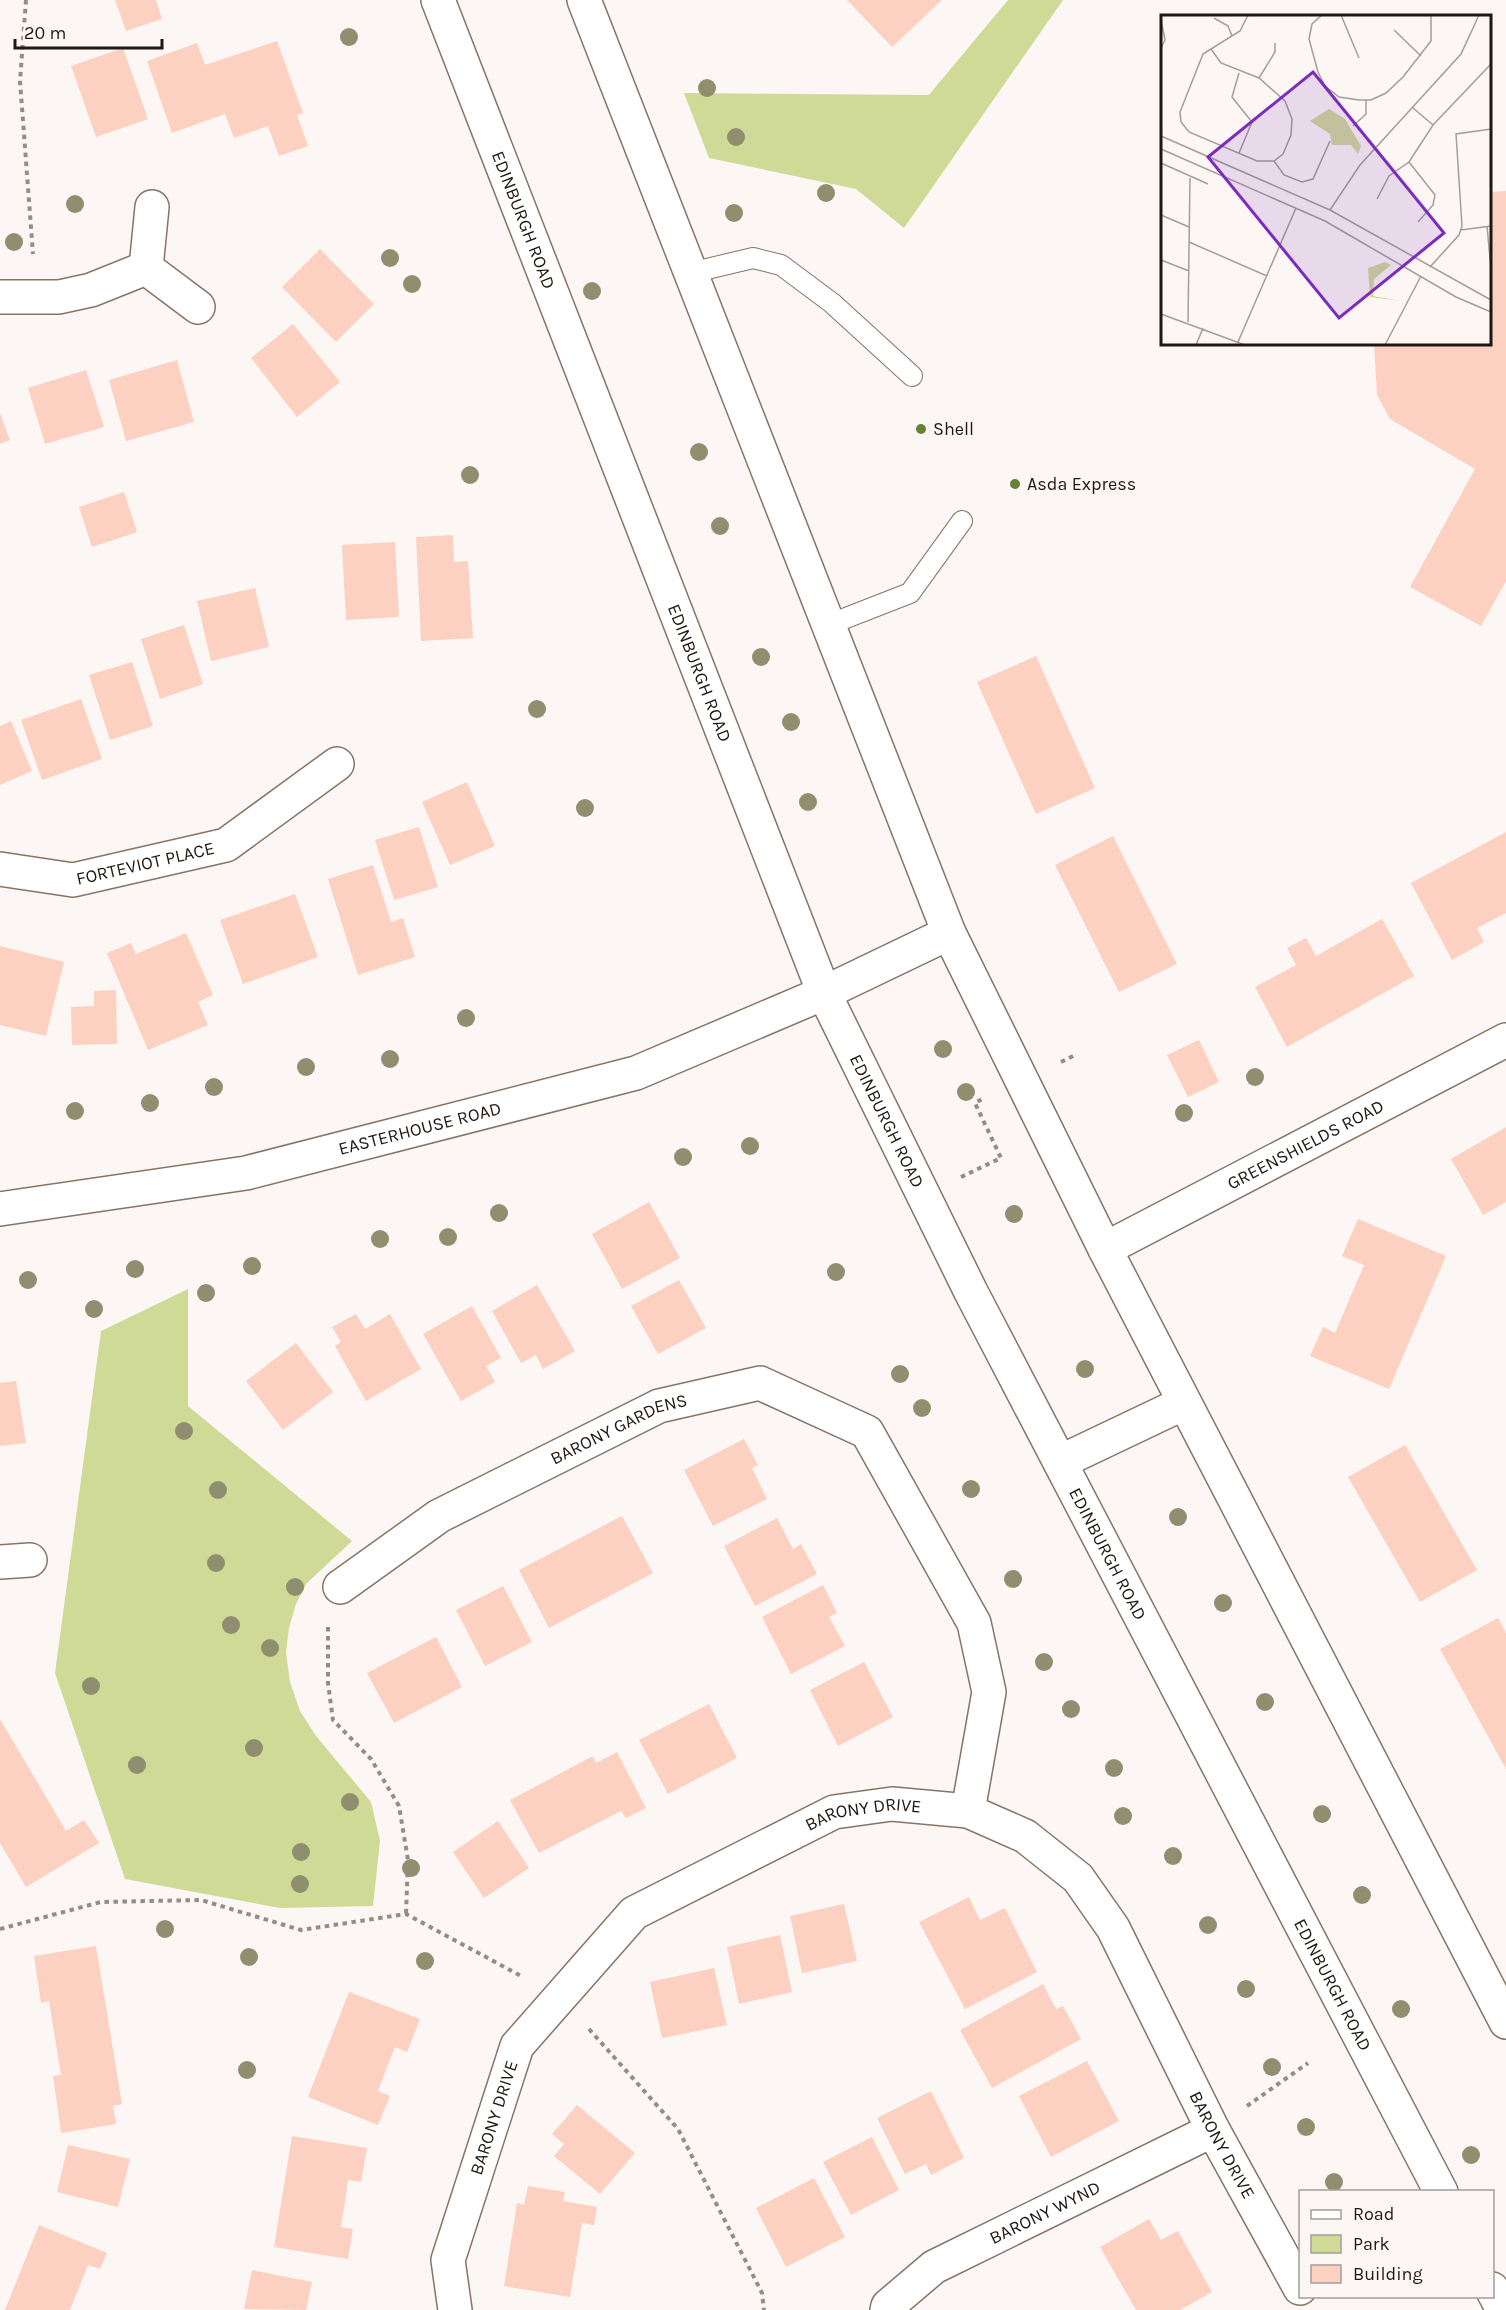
<svg xmlns="http://www.w3.org/2000/svg" width="1506" height="2310" viewBox="0 0 1506 2310" font-family="Karla,sans-serif">
<rect width="100%" height="100%" fill="#fcf7f4"/>
<g fill="#d0da97">
<path d="M1008,0h55l-159,228 -48,-39 -147,-31 -25,-65 245,2z"/>
<path d="M188,1289v117l164,135 -45,42 -11,21 -7,24 -3,24 4,30 10,29 16,25 55,66 9,39 -7,65 -93,2 -155,-29 -70,-206 46,-342z"/>
</g>
<g fill="#fcd1c1">
<path d="M115,0h41l6,19 -36,12z"/>
<path d="M847,0h95l-50,47z"/>
<path d="M277,41l26,72 -6,2 11,31 -29,10 -11,-30 -34,12 -9,-24 -53,19 -25,-72 50,-18 8,22z"/>
<path d="M123,48l25,71 -52,18 -25,-71z"/>
<path d="M1506,191v390l-25,45 -71,-39 65,-118 -85,-50 -13,-24 -3,-51h116v-152z"/>
<path d="M320,249l54,55 -38,38 -54,-55z"/>
<path d="M293,324l47,58 -43,35 -46,-59z"/>
<path d="M177,360l17,62 -68,19 -17,-61z"/>
<path d="M86,370l18,57 -59,17 -17,-56z"/>
<path d="M0,413l10,27 -10,4z"/>
<path d="M124,492l13,40 -45,15 -13,-40z"/>
<path d="M453,535l1,27 14,-1 5,77 -52,3 -5,-104z"/>
<path d="M395,542l4,75 -53,3 -4,-75z"/>
<path d="M255,588l14,59 -58,14 -14,-60z"/>
<path d="M184,625l19,59 -43,15 -19,-60z"/>
<path d="M1036,656l59,132 -59,26 -59,-132z"/>
<path d="M132,662l21,64 -43,14 -21,-65z"/>
<path d="M81,699l21,60 -60,21 -21,-60z"/>
<path d="M11,721l21,50 -32,14v-59z"/>
<path d="M467,782l28,64 -45,19 -28,-63z"/>
<path d="M419,827l19,60 -44,13 -19,-60z"/>
<path d="M1506,832v81l-29,15 7,14 -32,18 -41,-77z"/>
<path d="M1113,836l64,128 -58,28 -64,-127z"/>
<path d="M373,865l18,57 12,-4 12,39 -57,18 -30,-96z"/>
<path d="M295,894l23,63 -75,27 -23,-64z"/>
<path d="M1382,919l32,57 -127,71 -32,-60 41,-22 -9,-17 19,-10 10,18z"/>
<path d="M186,933l27,62 -15,7 10,23 -60,25 -41,-97 24,-10 5,11z"/>
<path d="M0,946l64,16 -18,74 -46,-11z"/>
<path d="M116,990l1,54 -45,1 -1,-38 23,-1v-15z"/>
<path d="M1199,1040l20,42 -31,15 -21,-42z"/>
<path d="M1506,1127v75l-23,13 -32,-56z"/>
<path d="M649,1202l31,56 -58,31 -30,-55z"/>
<path d="M1358,1219l88,37 -57,133 -79,-33 13,-29 12,6 29,-68 -22,-9z"/>
<path d="M679,1280l27,48 -48,26 -27,-48z"/>
<path d="M537,1285l38,66 -32,18 -7,-14 -15,8 -29,-52z"/>
<path d="M472,1306l29,52 -15,8 9,16 -34,19 -38,-67z"/>
<path d="M356,1314l9,15 25,-15 31,55 -55,32 -31,-55 6,-4 -9,-15z"/>
<path d="M296,1343l37,49 -50,38 -37,-49z"/>
<path d="M16,1381l10,62 -26,3v-63z"/>
<path d="M744,1439l14,26 -6,3 15,31 -54,27 -29,-56z"/>
<path d="M1405,1445l72,125 -57,32 -72,-125z"/>
<path d="M622,1516l31,57 -104,55 -30,-58z"/>
<path d="M777,1518l16,31 8,-5 16,30 -62,32 -31,-60z"/>
<path d="M823,1585l14,28 -8,4 16,29 -54,28 -29,-57z"/>
<path d="M503,1586l29,56 -47,24 -29,-56z"/>
<path d="M1498,1618l8,15v136l-66,-120z"/>
<path d="M436,1637l26,50 -68,36 -27,-50z"/>
<path d="M864,1662l29,55 -55,29 -28,-56z"/>
<path d="M709,1704l28,54 -69,36 -29,-54z"/>
<path d="M0,1719l66,112 18,-11 15,23 -73,44 -26,-44z"/>
<path d="M617,1752l29,56 -20,10 -5,-7 -82,42 -29,-53 83,-44 3,7z"/>
<path d="M498,1821l31,47 -45,30 -31,-46z"/>
<path d="M969,1897l11,23 25,-12 32,64 -72,37 -46,-87z"/>
<path d="M844,1904l13,57 -55,12 -12,-57z"/>
<path d="M780,1935l12,57 -53,12 -12,-57z"/>
<path d="M96,1946l26,158 -9,2 3,18 -55,9 -8,-57 8,-1 -12,-74 -8,2 -7,-47z"/>
<path d="M714,1968l13,57 -65,13 -12,-56z"/>
<path d="M1043,1984l13,25 7,-3 18,33 -89,49 -32,-58z"/>
<path d="M349,1992l71,27 -13,33 -12,-5 -8,20 -9,24 12,5 -12,29 -70,-28z"/>
<path d="M1087,2061l32,60 -68,36 -32,-61z"/>
<path d="M931,2091l33,67 -33,17 -5,-11 -21,10 -28,-56z"/>
<path d="M577,2105l58,48 -35,41 -46,-38 10,-12 -12,-10z"/>
<path d="M292,2136l75,12 -6,34 -13,-2 -3,22 -4,25 12,2 -5,30 -74,-12z"/>
<path d="M872,2137l27,53 -48,25 -28,-53z"/>
<path d="M68,2145l62,14 -12,48 -61,-15z"/>
<path d="M814,2178l31,59 -59,30 -30,-59z"/>
<path d="M528,2186l37,6 -2,9 34,6 -3,18 -12,-2 -12,74 -66,-11 13,-83 7,2z"/>
<path d="M1149,2219l12,21 17,-9 34,61 -32,18h-44l-36,-63z"/>
<path d="M39,2225l68,28 -7,16 -12,-4 -18,45h-65z"/>
<path d="M252,2270l60,12 -6,28 -62,-1z"/>
</g>
<g fill="none" stroke-linecap="round" stroke-linejoin="round">
<defs>
<g id="service">
<path d="M690,273l63,-15 28,7 51,38 80,73"/>
<path d="M828,625l82,-32 52,-72"/>
</g>
<g id="minor">
<path d="M152,207l-6,61 52,39"/>
<path d="M0,297h59l32,-7 55,-22"/>
<path id="s1" d="M0,869l73,11 153,-35 111,-81"/>
<path id="s2" d="M1105,1249l401,-209"/>
<path d="M0,1562l30,-2"/>
<path id="s3" d="M340,1587l99,-71 220,-110 101,-23 107,49 107,191 15,69 -21,119"/>
<path id="s4" d="M455,2310l-7,-50 69,-214 117,-133 200,-101 58,-8 76,7 57,25 53,42 35,50 100,202 87,158"/>
<path id="s5" d="M887,2310l1,-4 46,-39 279,-137"/>
</g>
<g id="tertiary">
<path id="s6" d="M0,1209l246,-36 390,-100 188,-80"/>
</g>
<g id="primary">
<path id="s7" d="M438,0l386,993 147,299 470,900"/>
<path d="M584,0l365,933 156,316 401,773"/>
<path d="M824,993l125,-60"/>
<path d="M1060,1462l124,-59"/>
<path d="M1492,2289l11,21"/>
</g>
</defs>
<use href="#service" stroke="#887464" stroke-width="22"/>
<use href="#minor" stroke="#887464" stroke-width="36"/>
<use href="#tertiary" stroke="#887464" stroke-width="36"/>
<use href="#primary" stroke="#887464" stroke-width="36"/>
<g stroke="#938d88" stroke-width="4" stroke-dasharray="4.5 4.5" stroke-linecap="butt">
<path d="M26,0l-6,81 13,173"/>
<path d="M1061,1062l16,-8"/>
<path d="M961,1177l40,-19 -26,-55 9,-5"/>
<path d="M328,1627v56l5,37 38,39 28,47 9,54 -2,54"/>
<path d="M0,1929l101,-27 100,-2 100,30 105,-16 117,63"/>
<path d="M589,2029l89,100 84,164 2,17"/>
<path d="M1247,2106l61,-43"/>
</g>
<use href="#service" stroke="#fff" stroke-width="20"/>
<use href="#minor" stroke="#fff" stroke-width="33"/>
<use href="#tertiary" stroke="#fff" stroke-width="33"/>
<use href="#primary" stroke="#fff" stroke-width="33"/>
</g>
<g fill="#8f8f70">
<circle cx="349" cy="37" r="9"/>
<circle cx="707" cy="88" r="9"/>
<circle cx="736" cy="137" r="9"/>
<circle cx="826" cy="193" r="9"/>
<circle cx="75" cy="204" r="9"/>
<circle cx="734" cy="213" r="9"/>
<circle cx="14" cy="242" r="9"/>
<circle cx="390" cy="258" r="9"/>
<circle cx="412" cy="284" r="9"/>
<circle cx="592" cy="291" r="9"/>
<circle cx="699" cy="452" r="9"/>
<circle cx="470" cy="475" r="9"/>
<circle cx="720" cy="526" r="9"/>
<circle cx="761" cy="657" r="9"/>
<circle cx="537" cy="709" r="9"/>
<circle cx="791" cy="722" r="9"/>
<circle cx="808" cy="802" r="9"/>
<circle cx="585" cy="808" r="9"/>
<circle cx="466" cy="1018" r="9"/>
<circle cx="943" cy="1049" r="9"/>
<circle cx="390" cy="1059" r="9"/>
<circle cx="306" cy="1067" r="9"/>
<circle cx="1255" cy="1077" r="9"/>
<circle cx="214" cy="1087" r="9"/>
<circle cx="966" cy="1092" r="9"/>
<circle cx="150" cy="1103" r="9"/>
<circle cx="75" cy="1111" r="9"/>
<circle cx="1184" cy="1113" r="9"/>
<circle cx="750" cy="1146" r="9"/>
<circle cx="683" cy="1157" r="9"/>
<circle cx="499" cy="1213" r="9"/>
<circle cx="1014" cy="1214" r="9"/>
<circle cx="448" cy="1237" r="9"/>
<circle cx="380" cy="1239" r="9"/>
<circle cx="252" cy="1266" r="9"/>
<circle cx="135" cy="1269" r="9"/>
<circle cx="836" cy="1272" r="9"/>
<circle cx="28" cy="1280" r="9"/>
<circle cx="206" cy="1293" r="9"/>
<circle cx="94" cy="1309" r="9"/>
<circle cx="1085" cy="1369" r="9"/>
<circle cx="900" cy="1374" r="9"/>
<circle cx="922" cy="1408" r="9"/>
<circle cx="184" cy="1431" r="9"/>
<circle cx="971" cy="1489" r="9"/>
<circle cx="218" cy="1490" r="9"/>
<circle cx="1178" cy="1517" r="9"/>
<circle cx="216" cy="1563" r="9"/>
<circle cx="1013" cy="1579" r="9"/>
<circle cx="295" cy="1587" r="9"/>
<circle cx="1223" cy="1603" r="9"/>
<circle cx="231" cy="1625" r="9"/>
<circle cx="270" cy="1648" r="9"/>
<circle cx="1044" cy="1662" r="9"/>
<circle cx="91" cy="1686" r="9"/>
<circle cx="1265" cy="1702" r="9"/>
<circle cx="1071" cy="1709" r="9"/>
<circle cx="254" cy="1748" r="9"/>
<circle cx="137" cy="1765" r="9"/>
<circle cx="1114" cy="1768" r="9"/>
<circle cx="350" cy="1802" r="9"/>
<circle cx="1322" cy="1814" r="9"/>
<circle cx="1123" cy="1816" r="9"/>
<circle cx="301" cy="1852" r="9"/>
<circle cx="1173" cy="1856" r="9"/>
<circle cx="411" cy="1868" r="9"/>
<circle cx="300" cy="1884" r="9"/>
<circle cx="1362" cy="1895" r="9"/>
<circle cx="1208" cy="1925" r="9"/>
<circle cx="165" cy="1929" r="9"/>
<circle cx="249" cy="1957" r="9"/>
<circle cx="425" cy="1961" r="9"/>
<circle cx="1246" cy="1989" r="9"/>
<circle cx="1401" cy="2009" r="9"/>
<circle cx="1272" cy="2067" r="9"/>
<circle cx="247" cy="2070" r="9"/>
<circle cx="1306" cy="2127" r="9"/>
<circle cx="1471" cy="2155" r="9"/>
<circle cx="1334" cy="2182" r="9"/>
</g>
<g fill="#698133" stroke="#fcf7f4" stroke-width="2">
<circle cx="921" cy="429" r="6"/>
<circle cx="1015" cy="484" r="6"/>
</g>
<g text-anchor="middle" dominant-baseline="central" stroke-width="4.5" stroke-linejoin="round" paint-order="stroke">
<g font-size="18" fill="#1f1711" stroke="#fcf7f4">
<text stroke="none"><textPath href="#s7" startOffset="236">EDINBURGH ROAD</textPath></text>
<text stroke="none"><textPath href="#s7" startOffset="722">EDINBURGH ROAD</textPath></text>
<text stroke="none"><textPath href="#s1" startOffset="148">FORTEVIOT PLACE</textPath></text>
<text stroke="none"><textPath href="#s7" startOffset="1208">EDINBURGH ROAD</textPath></text>
<text stroke="none"><textPath href="#s6" startOffset="428">EASTERHOUSE ROAD</textPath></text>
<text stroke="none"><textPath href="#s2" startOffset="226">GREENSHIELDS ROAD</textPath></text>
<text stroke="none"><textPath href="#s3" startOffset="322">BARONY GARDENS</textPath></text>
<text stroke="none"><textPath href="#s7" startOffset="1694">EDINBURGH ROAD</textPath></text>
<text stroke="none"><textPath href="#s4" startOffset="705">BARONY DRIVE</textPath></text>
<text stroke="none"><textPath href="#s7" startOffset="2180">EDINBURGH ROAD</textPath></text>
<text stroke="none"><textPath href="#s4" startOffset="200">BARONY DRIVE</textPath></text>
<text stroke="none"><textPath href="#s4" startOffset="1245">BARONY DRIVE</textPath></text>
<text stroke="none"><textPath href="#s5" startOffset="188">BARONY WYND</textPath></text>
</g>
<g font-size="18" fill="#1f1711" stroke="#fcf7f4" text-anchor="start">
<text x="933" y="429">Shell</text>
<text x="1027" y="484">Asda Express</text>
</g>
</g>
<g transform="translate(1161 15)">
<rect width="330" height="330" fill="#fcf7f4"/>
<path d="M168,94l16,10 16,27 -3,8 -7,-9h-19l-2,-11 -20,-13zM224,247l6,3 -17,14 -1,17 28,5 -31,-4 -2,-29z" fill="#d0da97"/>
<path fill="none" stroke="#a49d99" stroke-width="1.5" d="M161,0l-10,9 -3,15 9,33 7,14 14,11 20,3h12l15,-7 17,-16 28,-36v-26M180,0l18,43M53,3l14,8 4,10M0,5l4,20 -4,8M233,15l27,26M50,34l10,14 38,15 26,23 7,18 -1,16 -8,19 -9,7h-17l-68,-29 -8,-10 -1,-10 23,-58 8,-5 29,-18 8,-16M78,58l-7,24 20,25 -13,31M98,63l16,-26v-9M252,93l20,17M192,111l13,-12v-14M0,121l169,74 161,90M0,134l164,72 131,76 35,15M113,146l10,14 18,7 11,-3 17,-38M248,147l26,33 -2,10 -15,17M0,148l47,21M216,184l12,-23 20,-14 24,-37 58,-61M169,195l30,-45 101,-111 18,-39M0,200l28,12M326,211l4,43M300,215l30,-4M28,227l78,34M0,245l28,11M269,252l29,-32 3,-9 -6,-92 35,-5M0,299l84,31M27,307l2,-144M77,327l58,-134M35,330l7,-17M224,330l36,-69"/>
<path fill="#7b2cbf" fill-opacity="0.15" stroke="#7b2cbf" stroke-width="3" d="M152,57l131,161 -105,85 -131,-161z"/>
<rect width="330" height="330" fill="none" stroke="#1f1711" stroke-width="3"/>
</g>
<rect x="1299" y="2190" width="195" height="108" fill="#fcf7f4" stroke="#a49d99" stroke-width="1.5"/>
<rect x="1311" y="2210" width="30" height="9" fill="#ffffff" stroke="#a49d99" stroke-width="1.5"/>
<text x="1353" y="2220" font-size="18" fill="#1f1711">Road</text>
<rect x="1311" y="2235" width="30" height="18" fill="#d0da97" stroke="#a49d99" stroke-width="1.5"/>
<text x="1353" y="2250" font-size="18" fill="#1f1711">Park</text>
<rect x="1311" y="2265" width="30" height="18" fill="#fcd1c1" stroke="#a49d99" stroke-width="1.5"/>
<text x="1353" y="2280" font-size="18" fill="#1f1711">Building</text>
<path d="M15 39v9h147v-9" fill="none" stroke="#1f1711" stroke-width="3"/>
<text x="24" y="39" font-size="18" fill="#1f1711" stroke="#fcf7f4" stroke-width="4.5" paint-order="stroke">20 m</text>
</svg>
